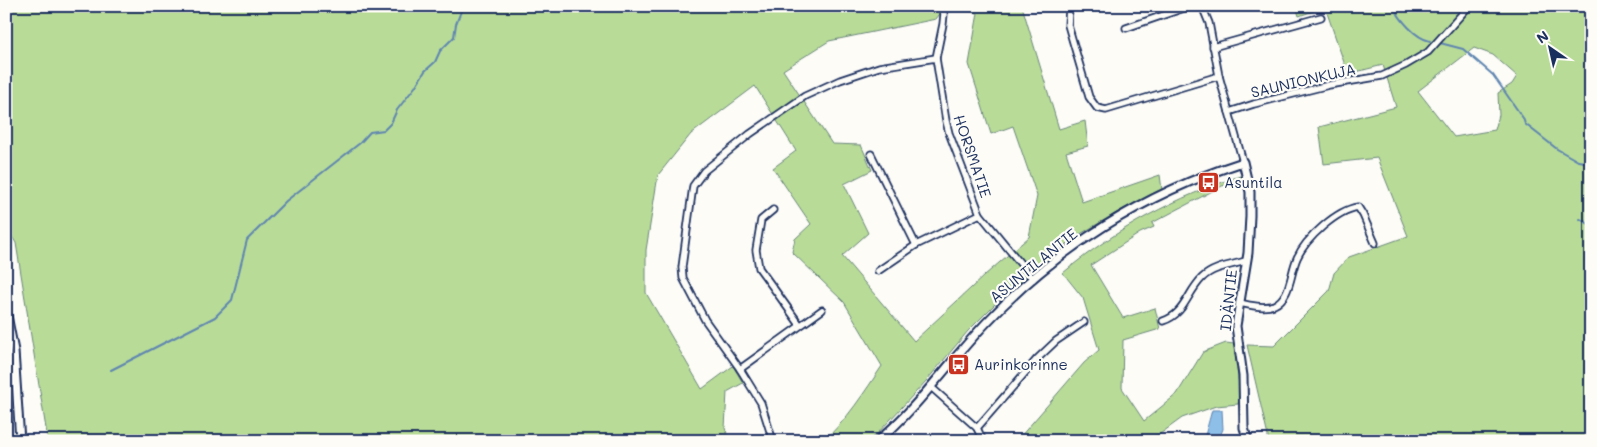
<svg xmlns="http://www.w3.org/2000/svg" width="1597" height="447" viewBox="0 0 1597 447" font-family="Mali,sans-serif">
<rect width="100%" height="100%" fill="#fdfcf7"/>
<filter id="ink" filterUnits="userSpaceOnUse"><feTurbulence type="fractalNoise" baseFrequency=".02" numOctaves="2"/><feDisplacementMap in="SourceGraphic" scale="10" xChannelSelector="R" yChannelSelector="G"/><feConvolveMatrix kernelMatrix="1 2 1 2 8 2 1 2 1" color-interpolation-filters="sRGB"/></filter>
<g filter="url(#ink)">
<g fill="#b8dc97" stroke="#6a867a" fill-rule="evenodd">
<path d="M6,6h1016l37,123 26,-8 3,25 -22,6 16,50 78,-27 2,15 -37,18 -48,28 -78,64 -31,31 -41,49 -50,54 -9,7h-45c22,-18 43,-51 59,-75l-38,-64 -52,-50 3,-13 16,-15 -38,-56 23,-17 -41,-65 -64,48 -33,41 -12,75v43l56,96 31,-23 10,17 -16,9 -2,36 5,13h-682l-32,-198 -10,-16zM946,6l32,7 -9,51 22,70 22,-8 24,70 -8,41 -44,38 -71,66 -72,-85 26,-23 -24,-49 28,-14 -11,-25 -29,-1 -49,-74 46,-29 107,-22z"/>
<path d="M1296,6h54l5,3 6,-3h230v435h-322l-22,-96 27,1 55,-55 5,-18 15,-16 59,-21 -31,-78 -53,6 -5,-37 77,-20 -13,-42 -35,9 -23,-67 -26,9zM1474,48l19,7 24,21 -5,8 -14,9 1,22 -4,15 -41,7 -36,-46z"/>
<path d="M1243,175l2,5 -23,6 -70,37 2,4 -14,6 -49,32 32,53 32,-10 5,21 -37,11 -1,48 22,33 33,-27 26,-42 23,-9 8,1 6,50 -2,10 -22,2 -34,12 -22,16 -21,7h-118l-1,-4 64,-74 15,-13 -16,-52 -20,-25c54,-45 113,-76 180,-98z"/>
</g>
<path fill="#8dbfe9" stroke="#5f85b1" d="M1212,410h10l1,19 -5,12h-8l-6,-2z"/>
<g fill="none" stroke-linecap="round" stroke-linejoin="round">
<g stroke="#5f85b1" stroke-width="2">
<path d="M1393,6c7,13 22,32 37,35"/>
<path d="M1440,43l23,6 30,26 30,43 2,6 32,25 21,12 13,2"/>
<path d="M1580,219l11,6"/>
<path d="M1585,278l6,-22"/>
<path d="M111,370l104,-53 17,-17 15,-60 39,-39 74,-58 10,-11 14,-2 7,-7 6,-13 18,-23 10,-16 10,-9 5,-11 14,-14 2,-13 7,-18"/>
</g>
<defs>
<g id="minor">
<path d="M942,6l2,8 -1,10 -7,34 10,63 3,12 31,81 53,65"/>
<path d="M1069,6l-1,19 21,72 8,11 9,2 113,-34"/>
<path d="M1202,6l7,17 10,53 24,86"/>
<path d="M1126,28l64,-22"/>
<path d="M1213,47l108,-30"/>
<path d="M1229,112l25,-8 75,-19 53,-9 24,-11 22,-13 41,-46"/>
<path d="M871,154l45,91"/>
<path d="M773,210l-12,10 -5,30 3,18 41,57"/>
<path d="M878,271l38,-26 64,-31"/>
<path d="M1239,303c11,2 24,6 35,2 17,-8 16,-31 23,-47 9,-20 40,-48 61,-51l5,8 12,28"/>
<path d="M1163,321c22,-7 24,-28 39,-43 11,-11 30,-13 44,-17"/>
<path d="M740,369l82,-59"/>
<path d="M931,387l46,41 6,13"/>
<path d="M977,428l60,-69 19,-18 28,-19"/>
<path d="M773,441l-12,-38 -21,-34 -35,-49 -22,-42 -1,-11 11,-81 11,-15 46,-37 55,-38 35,-16 39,-13 57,-9"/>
</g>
<g id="tertiary">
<path d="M6,310l8,41 6,90"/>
<path d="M878,441c41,-35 71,-79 108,-118 69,-74 160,-130 257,-161l7,30v24l-2,37 -12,73 7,50 1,52 4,13"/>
</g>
</defs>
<use href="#minor" stroke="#1b2f5e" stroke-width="9"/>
<use href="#tertiary" stroke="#1b2f5e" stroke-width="11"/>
<use href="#minor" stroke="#fdfcf7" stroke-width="5.5"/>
<use href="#tertiary" stroke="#fdfcf7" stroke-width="7"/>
</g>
</g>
<defs>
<symbol id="bus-square" viewBox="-11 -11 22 22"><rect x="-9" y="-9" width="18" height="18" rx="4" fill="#c8321e" stroke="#fdfcf7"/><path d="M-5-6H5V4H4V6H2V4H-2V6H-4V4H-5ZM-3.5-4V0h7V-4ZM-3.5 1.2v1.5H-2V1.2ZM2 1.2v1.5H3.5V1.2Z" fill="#fff"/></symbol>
</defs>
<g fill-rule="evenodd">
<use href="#bus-square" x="1196" y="170" width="25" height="25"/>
<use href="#bus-square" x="946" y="352" width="25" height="25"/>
</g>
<g text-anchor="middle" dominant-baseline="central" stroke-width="4.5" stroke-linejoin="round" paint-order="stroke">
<g font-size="15" fill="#1b2f5e" stroke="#fdfcf7">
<text transform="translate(1303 80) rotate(-13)">SAUNIONKUJA</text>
<text transform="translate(973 156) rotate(71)">HORSMATIE</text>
<text transform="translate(1033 265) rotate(-39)">ASUNTILANTIE</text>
<text transform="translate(1228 300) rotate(-84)">IDÄNTIE</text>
</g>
<g font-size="15" fill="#1b2f5e" stroke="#fdfcf7" text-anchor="start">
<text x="1224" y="182">Asuntila</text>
<text x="974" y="364">Aurinkorinne</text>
</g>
</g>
<rect width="1597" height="447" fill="none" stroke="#fdfcf7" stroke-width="25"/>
<rect x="12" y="12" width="1572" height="422" fill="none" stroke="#1b2f5e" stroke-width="2" filter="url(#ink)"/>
<g transform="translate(1550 48) rotate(326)" stroke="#fdfcf7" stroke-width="4" paint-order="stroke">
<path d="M0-4L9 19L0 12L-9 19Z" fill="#1b2f5e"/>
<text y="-8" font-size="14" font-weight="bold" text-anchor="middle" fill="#1b2f5e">N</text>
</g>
</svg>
